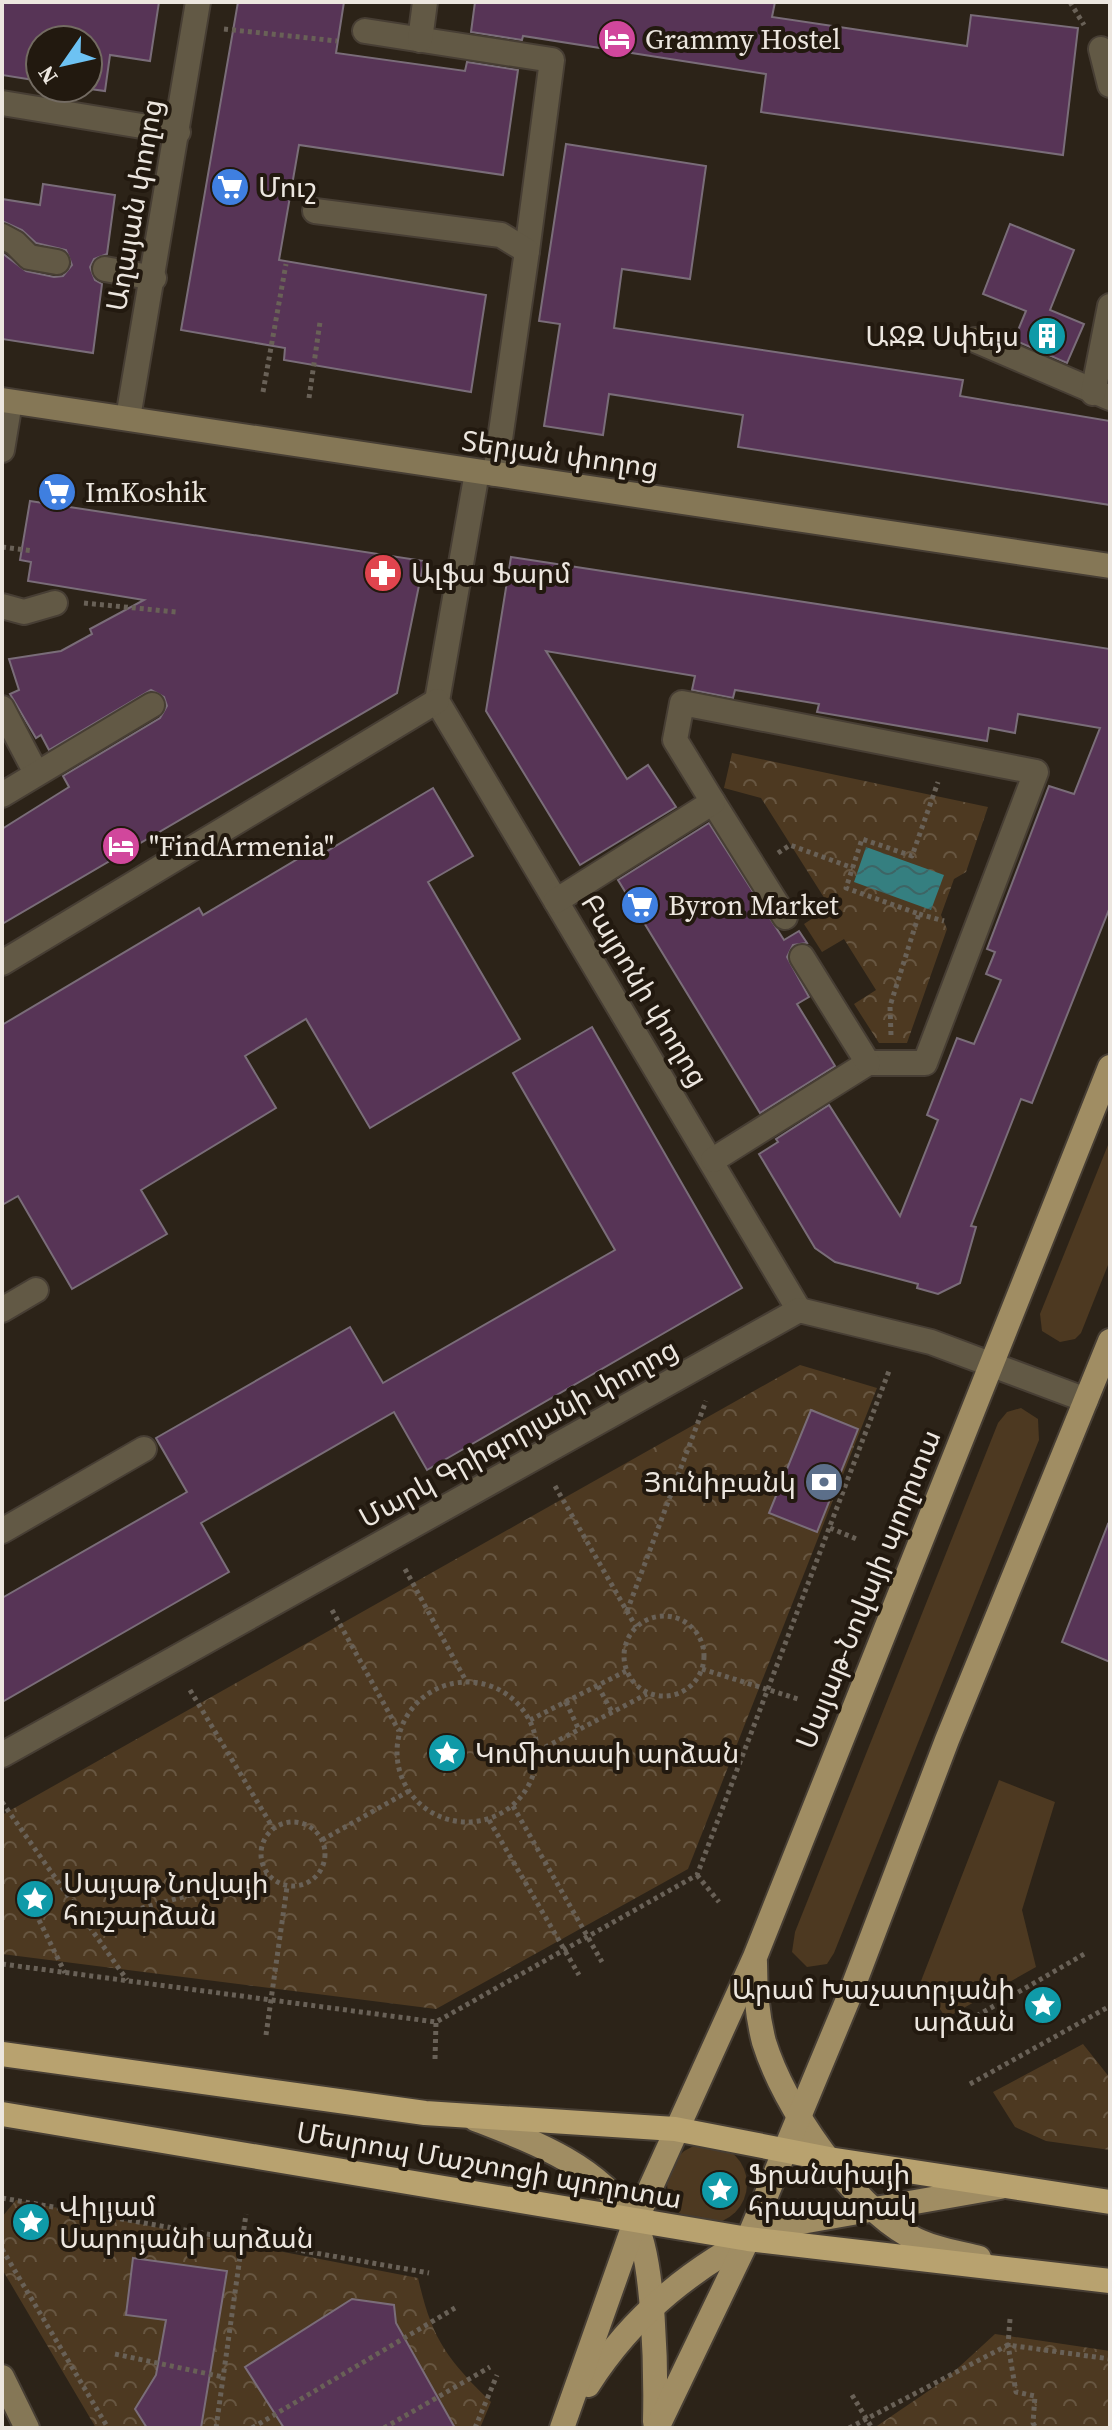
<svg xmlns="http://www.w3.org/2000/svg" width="1112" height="2430" viewBox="0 0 1112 2430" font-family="'Source Serif 4','Noto Sans Armenian',serif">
<defs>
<pattern id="forest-crowns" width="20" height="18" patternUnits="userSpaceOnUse" patternTransform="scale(2)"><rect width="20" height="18" fill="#4d3921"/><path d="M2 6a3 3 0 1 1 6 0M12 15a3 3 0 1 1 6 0" fill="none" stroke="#675641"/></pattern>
<pattern id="water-waves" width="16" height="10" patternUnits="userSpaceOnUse" patternTransform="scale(2)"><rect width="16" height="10" fill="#357f80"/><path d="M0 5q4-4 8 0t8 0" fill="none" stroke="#3d6565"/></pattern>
</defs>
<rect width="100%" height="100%" fill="#2c2318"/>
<g fill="#4d3921">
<path d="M1110,1140v120l-29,73 -6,6 -15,3 -18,-11 -2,-17z"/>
<path d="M1021,1408l17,11 1,21 -205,513 -7,11 -20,3 -15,-15 3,-20 203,-509 9,-11z"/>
<path d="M999,1780l56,22 -33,108 14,57 -90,51 -25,-37z"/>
<circle cx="707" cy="2184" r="40"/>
</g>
<g fill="url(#forest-crowns)">
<path d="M732,753l256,54 -22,65 -12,7 -13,36 6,14 -40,114h-28l-25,-39 22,-14 -32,-51 -22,13 -18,-28 26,-17 -69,-109 -37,-10z"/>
<path d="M800,1365l77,23 -189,481 -252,140 -434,-55v-139z"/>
<path d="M1083,2044l27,34v72l-64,-9 -31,-14 -22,-35z"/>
<path d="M16,2200l402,78c14,61 28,80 73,124l-11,26h-384l-94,-159v-52z"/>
<path d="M995,2334l115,17v77h-236l72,-49z"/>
</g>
<path fill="url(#water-waves)" d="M866,847l78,28 -13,35 -77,-28z"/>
<g fill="#573456" stroke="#7a6d79" stroke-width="2">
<path d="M2,2h157l-9,59 -40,-6 -5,36 -22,-3h5v-48h-48v41l-38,-6z"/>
<path d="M238,2h106l-8,51 129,18 2,-9 51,8 -15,105 -204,-30 -20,115 207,35 -15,97 -187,-32 1,-12 -104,-18z"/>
<path d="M475,2h300l-3,15 195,29 4,-31 107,13 -15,127 -302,-43 5,-38 -243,-38 -1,4 -51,-8z"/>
<path d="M566,144l140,22 -16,113 -68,-10 -8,59 349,52 -3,16 150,25v84l-372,-58 5,-32 -134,-21 -6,41 -59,-9 16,-102 -21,-3z"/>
<path d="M43,184l72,11 -8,59 -13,5 -4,8 5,13 7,4 -9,69 -91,-14v-86l24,18 28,6 9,-1 9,-11 -6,-15 -30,-7 -14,-13 -20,-9v-22l38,6z"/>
<path d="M1010,224l64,26 -24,60 34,14 -17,39 -53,-23 12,-29 -43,-17z"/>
<path d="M30,501l394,60 -27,132 -395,231v-95l67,-42 -6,-11 97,-58 7,-12 -3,-9 -13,-7 -102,60 -8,-15 -5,3 -26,-44 9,-4 -10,-31 52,-8 31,-17 -2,-5 54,-29 -116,-19 3,-19 -11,-2z"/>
<path d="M511,557l599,92v258l-78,196 -11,-4 -50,127 5,1 -16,56 -22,11 -21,-6 1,-4 -83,-22 -20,-14 -56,-94 19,-12 -2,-3 53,-34 71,111 38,-96 -11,-5 30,-77 17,6 27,-64 -15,-6 9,-22 -8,-3 62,-163 25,8 26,-66 -82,-14 -3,19 -26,-5 -2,13 -170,-29 2,-8 -84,-14 -2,8 -41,-8 3,-14 -149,-25 81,128 21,-14 28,42 -96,58 -94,-154z"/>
<path d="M433,788l40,68 -45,26 92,157 -150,89 -64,-109 -61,37 31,52 -135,82 26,44 -95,55 -54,-93 -16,9v-180l197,-117 4,7 115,-68 4,7z"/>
<path d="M709,823l75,117 15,-9 8,12 -14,2 -6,12 22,40 -12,7 38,62 -75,47 -142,-233z"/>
<path d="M592,1027l150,261 -315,182 -33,-58 -193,111 28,49 -227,130v-104l185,-106 -31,-54 194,-111 33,56 232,-133 -102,-177z"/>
<path d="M811,1410l47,19 -41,103 -48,-19z"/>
<path d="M1108,1524l2,1v137l-48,-20z"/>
<path d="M133,2258l94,13 -26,157h-54l-12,-19 21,-34 10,-55 -40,-5z"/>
<path d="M352,2299l42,6 2,18 59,105h-171l-39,-61z"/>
</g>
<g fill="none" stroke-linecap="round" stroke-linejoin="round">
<defs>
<g id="lane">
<path d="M365,31l187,29 -25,191"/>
<path d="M420,40l5,-38"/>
<path d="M1101,49l9,36"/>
<path d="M2,103l176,29"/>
<path d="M315,211l186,24 26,16 -32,223"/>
<path d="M2,236l13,7 14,14 28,5"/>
<path d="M105,269l49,9"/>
<path d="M975,340l135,58"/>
<path d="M1093,393l17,-87"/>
<path d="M2,450l8,-48"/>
<path d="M477,472l-40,229 362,609"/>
<path d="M2,606l22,6 31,-9"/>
<path d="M2,708l34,65"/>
<path d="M2,795l150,-90"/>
<path d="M713,802l72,115"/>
<path d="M556,901l157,-99 -38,-62 7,-37 354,69 -111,291h-57l-155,97"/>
<path d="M802,957l66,106"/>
<path d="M2,963l435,-262"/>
<path d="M2,1310l34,-20"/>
<path d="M2,1531l142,-82"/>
<path d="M2,1755l797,-445 132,32 155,58"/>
</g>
<path id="street" d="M128,418l70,-416"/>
<g id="secondary">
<path d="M2,400l1108,166"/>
<path d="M2,2377l25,51"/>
</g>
<g id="primary">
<path d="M755,1963c0,27 2,52 9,79 20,65 85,159 145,194 21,12 46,16 70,22"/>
<path d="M475,2119c59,23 122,46 158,101 22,33 23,159 22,202"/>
<path d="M588,2385c46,-72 108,-121 185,-158l227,-40"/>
<path d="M562,2428l73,-206 120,-265 355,-890"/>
<path d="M657,2428l91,-189 103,-247 96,-252 163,-399"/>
</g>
<g id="highway">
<path d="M2,2054l423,59 250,16 154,30 281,43"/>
<path d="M2,2114l746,125 362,42"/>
</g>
</defs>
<use href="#lane" stroke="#473e34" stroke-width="28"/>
<use href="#street" stroke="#473e34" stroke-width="28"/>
<use href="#secondary" stroke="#473e34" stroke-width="28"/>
<use href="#primary" stroke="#473e34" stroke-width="28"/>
<use href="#highway" stroke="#473e34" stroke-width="28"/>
<g stroke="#696157" stroke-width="5" stroke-dasharray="4 4" stroke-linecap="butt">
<path d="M1070,2l14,23"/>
<path d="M224,29l113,12"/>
<path d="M263,392l23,-128"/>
<path d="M309,398l11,-76"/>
<path d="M2,547l31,4"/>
<path d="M84,603l92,9"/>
<path d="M778,853l12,-8 63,23"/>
<path d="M919,914l25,7"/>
<path d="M891,1035l-1,-29 29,-92 -73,-26 16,-49 50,17 26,-74"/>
<path d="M555,1486l81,141"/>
<path d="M830,1528l29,12"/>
<path d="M405,1569l61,112"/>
<path d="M332,1610l67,121"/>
<path d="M627,1611l79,-210"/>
<circle cx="664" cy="1656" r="40"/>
<path d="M702,1669l96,30"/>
<circle cx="467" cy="1752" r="70"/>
<path d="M598,1686l14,26"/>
<path d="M190,1690l83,138"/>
<path d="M566,1702l13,28"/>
<path d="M530,1720l96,-49"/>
<path d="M538,1751l109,-57"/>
<path d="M2,1802l125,178"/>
<path d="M513,1806l89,156"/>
<path d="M489,1820l90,155"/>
<circle cx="293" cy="1854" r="32"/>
<path d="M322,1840l87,-49"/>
<path d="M697,1875l22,27"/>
<path d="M39,1920l26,53"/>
<path d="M87,1923l180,-49"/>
<path d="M2,1964l434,58 261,-147 192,-504"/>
<path d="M266,2035l21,-148"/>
<path d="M942,2036l144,-83"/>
<path d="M435,2059l1,-37"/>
<path d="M970,2084l140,-78"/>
<path d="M2,2198l427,75"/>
<path d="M2,2249l106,179"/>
<path d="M1010,2319l-2,26 8,47 19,4 -2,27 3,5"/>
<path d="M115,2354l108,23"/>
<path d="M852,2395l20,33"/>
<path d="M216,2428l30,-214"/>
<path d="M252,2428l203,-120"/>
<path d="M384,2428l106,-61"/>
<path d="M475,2428l22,-53"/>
<path d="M849,2428l159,-83 102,14"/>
</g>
<use href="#lane" stroke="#625945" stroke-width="24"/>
<use href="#street" stroke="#625945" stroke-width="24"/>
<use href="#secondary" stroke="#857756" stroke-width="24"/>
<use href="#primary" stroke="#a08d63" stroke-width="24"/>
<use href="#highway" stroke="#b8a26f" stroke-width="24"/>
</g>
<defs>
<symbol id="hotel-disc" viewBox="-11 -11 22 22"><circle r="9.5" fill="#d1479c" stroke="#22190f"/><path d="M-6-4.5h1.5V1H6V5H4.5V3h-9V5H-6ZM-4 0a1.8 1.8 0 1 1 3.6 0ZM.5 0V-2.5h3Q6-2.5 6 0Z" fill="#fff"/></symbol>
<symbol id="supermarket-disc" viewBox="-11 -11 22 22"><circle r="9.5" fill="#3f7fe0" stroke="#22190f"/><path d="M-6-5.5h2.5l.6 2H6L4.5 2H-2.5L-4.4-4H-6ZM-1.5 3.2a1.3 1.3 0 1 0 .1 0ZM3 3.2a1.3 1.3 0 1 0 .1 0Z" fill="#fff"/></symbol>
<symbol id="building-disc" viewBox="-11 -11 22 22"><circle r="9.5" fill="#0f9aa8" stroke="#22190f"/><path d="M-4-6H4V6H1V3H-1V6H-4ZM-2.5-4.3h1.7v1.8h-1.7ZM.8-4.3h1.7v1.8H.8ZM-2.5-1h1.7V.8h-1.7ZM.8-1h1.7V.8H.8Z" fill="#fff"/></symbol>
<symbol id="pharmacy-disc" viewBox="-11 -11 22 22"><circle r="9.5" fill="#e0444e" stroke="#22190f"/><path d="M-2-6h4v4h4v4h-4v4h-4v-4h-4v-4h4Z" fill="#fff"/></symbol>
<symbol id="bank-disc" viewBox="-11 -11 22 22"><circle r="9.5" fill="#5c6f8a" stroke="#22190f"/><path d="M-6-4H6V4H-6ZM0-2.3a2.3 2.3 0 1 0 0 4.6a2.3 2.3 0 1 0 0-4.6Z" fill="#fff"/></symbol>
<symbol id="sight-disc" viewBox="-11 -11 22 22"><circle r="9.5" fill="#0f9aa8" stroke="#22190f"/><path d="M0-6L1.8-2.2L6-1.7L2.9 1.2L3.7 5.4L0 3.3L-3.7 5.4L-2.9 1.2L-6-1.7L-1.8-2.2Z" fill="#fff"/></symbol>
</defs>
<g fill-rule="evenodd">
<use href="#hotel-disc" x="595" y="17" width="44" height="44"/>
<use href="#supermarket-disc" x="208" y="165" width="44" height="44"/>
<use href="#building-disc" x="1025" y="314" width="44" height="44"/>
<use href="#supermarket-disc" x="35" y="470" width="44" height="44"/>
<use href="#pharmacy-disc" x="361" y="551" width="44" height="44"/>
<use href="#hotel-disc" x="99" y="824" width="44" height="44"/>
<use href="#supermarket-disc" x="618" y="883" width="44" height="44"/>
<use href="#bank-disc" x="802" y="1460" width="44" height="44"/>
<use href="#sight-disc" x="425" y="1731" width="44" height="44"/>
<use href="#sight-disc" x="13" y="1877" width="44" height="44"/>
<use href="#sight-disc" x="1021" y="1983" width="44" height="44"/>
<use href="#sight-disc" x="698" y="2168" width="44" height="44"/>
<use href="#sight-disc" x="9" y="2200" width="44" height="44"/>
</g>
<g text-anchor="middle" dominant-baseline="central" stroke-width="8" stroke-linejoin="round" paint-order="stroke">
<g font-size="28" fill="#ece6df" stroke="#22190f" text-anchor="start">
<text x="645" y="39">Grammy Hostel</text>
<text x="258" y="187">Մուշ</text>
<text x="1019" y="336" text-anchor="end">ԱՋԶ Սփեյս</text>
<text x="85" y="492">ImKoshik</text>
<text x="411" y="573">Ալֆա Ֆարմ</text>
<text x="149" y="846">"FindArmenia"</text>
<text x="668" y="905">Byron Market</text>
<text x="796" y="1482" text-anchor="end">Յունիբանկ</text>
<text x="475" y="1753">Կոմիտասի արձան</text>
<text x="63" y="1883">Սայաթ Նովայի<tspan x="63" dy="32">հուշարձան</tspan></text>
<text x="1015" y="1989" text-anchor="end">Արամ Խաչատրյանի<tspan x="1015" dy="32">արձան</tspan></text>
<text x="748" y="2174">Ֆրանսիայի<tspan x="748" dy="32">հրապարակ</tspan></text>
<text x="59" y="2206">Վիլյամ<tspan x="59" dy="32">Սարոյանի արձան</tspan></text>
</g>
<g font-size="28" fill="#ece6df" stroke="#22190f">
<text transform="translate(134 205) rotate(-80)">Աղայան փողոց</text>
<text transform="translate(560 454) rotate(8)">Տերյան փողոց</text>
<text transform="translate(645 990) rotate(59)">Բայրոնի փողոց</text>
<text transform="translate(518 1433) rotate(-29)">Մարկ Գրիգորյանի փողոց</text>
<text transform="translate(868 1589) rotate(-68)">Սայաթ-Նովայի պողոտա</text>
<text transform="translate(489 2165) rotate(10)">Մեսրոպ Մաշտոցի պողոտա</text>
</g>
</g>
<rect width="1112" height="2430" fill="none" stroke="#ece6df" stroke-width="8"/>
<g transform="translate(64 64) rotate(236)"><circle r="38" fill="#22190f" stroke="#736b62" stroke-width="2"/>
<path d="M0-6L14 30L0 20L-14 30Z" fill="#6dc2f3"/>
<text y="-12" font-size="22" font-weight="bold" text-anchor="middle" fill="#ece6df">N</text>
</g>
</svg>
